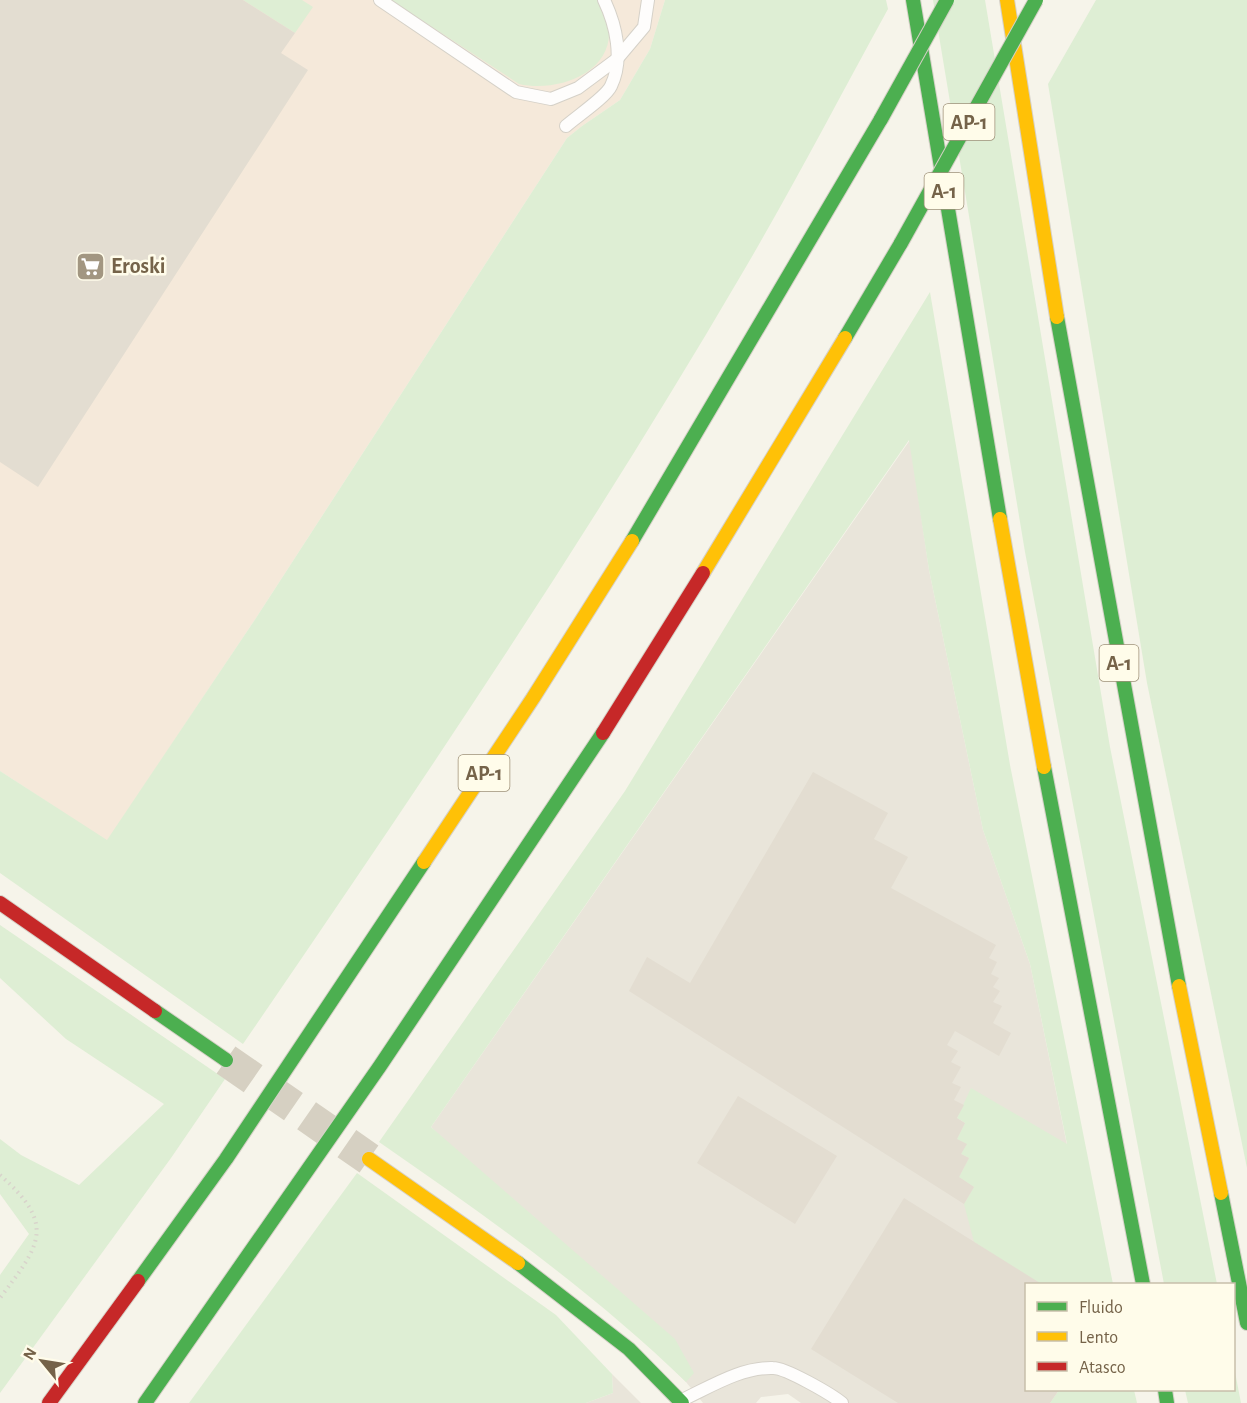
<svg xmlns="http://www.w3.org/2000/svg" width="1247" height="1403" viewBox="0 0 1247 1403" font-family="'Alegreya Sans',sans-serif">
<rect width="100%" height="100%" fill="#f6f4ea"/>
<path fill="#f5e9da" d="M0,0h665l-15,49 -30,51 -38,26 -15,12 -311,480 -149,223 -107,-70z"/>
<g fill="#e9e5da">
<path d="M910,440l19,130 54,260 47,134 37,181 -103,-40 -7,13 8,5 9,64v55l66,41 -14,1v106h33l-9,13h-249l-13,-9 -27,3 -5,6h-53l-17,-21 -255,-255z"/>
<path d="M612,1374l29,29h-55l27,-10z"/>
</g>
<g fill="#deeed4">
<path d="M243,0h59l11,7 -18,26z"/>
<path d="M391,0h209c2,7 7,15 8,22 10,50 -50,71 -89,62z"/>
<path d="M665,0h221l2,9c-49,89 -96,180 -148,268 -154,263 -325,516 -497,767l-243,-171v-102l107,69 149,-222 311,-480 15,-12 38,-26 30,-51z"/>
<path d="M933,0h52l125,747 107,537h-53l-139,-732z"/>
<path d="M1096,0h151v1168l-100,-485 -99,-599z"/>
<path d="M930,292l80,473 103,519h-74l-65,-42 -10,-38 10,-17 -15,-10 10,-19 -8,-4 5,-10 -9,-5 8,-16 -8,-5 14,-30 96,56 -37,-180 -47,-134 -54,-260 -20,-130 -478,687 244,212 19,34 -8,9c-94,-91 -200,-166 -307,-240l246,-351z"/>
<path d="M0,925l225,154 -54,79 -171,235v-118l29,-41 -29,-40v-55l21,16 58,30 85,-81 -98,-65 -66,-61z"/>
<path d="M357,1173l199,142 56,59 1,19 -27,10h-397z"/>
<path d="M1234,1367l7,36h-53l-3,-13h49z"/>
<path d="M1059,1390h75l3,13h-87z"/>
</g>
<g fill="#e3ddd1">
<path d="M0,0h243l52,33 -14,20 27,17 -270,417 -38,-25z"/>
<path d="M813,772l75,41 -14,26 34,18 -17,31 105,57 -7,13 8,4 -6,12 8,4 -6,9 7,4 -7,11 9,4 -9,17 18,10 -12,23 -44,-25 -8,14 11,6 -7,11 10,5 -9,16 9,4 -7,13 10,5 -7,13 8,5 -8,16 10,5 -6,10 8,4 -10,19 15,10 -10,17 -335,-213 18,-34 43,26z"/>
<path d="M738,1096l99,60 -42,68 -98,-61z"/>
<path d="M904,1198l136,85 -14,1v106h33l-9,13h-152l-87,-54z"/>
</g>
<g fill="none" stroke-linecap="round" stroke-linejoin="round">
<path stroke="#d6d0c2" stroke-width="33" stroke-dasharray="33 16" stroke-linecap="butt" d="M226,1060l143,99"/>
<defs>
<g id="lane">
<path d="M380,0l136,92 35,7 27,-11 39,-29 27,-32 4,-27"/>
<path d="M566,126c10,-9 40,-29 45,-40 13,-27 5,-61 -7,-86"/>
<path d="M682,1400c28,-13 59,-33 91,-32 13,0 58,26 69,35"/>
</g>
<g id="fast">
<path d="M913,0l87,519"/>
<path d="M1057,317l122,669"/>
<path d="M845,338l56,-95"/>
<path d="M632,541l249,-422"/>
<path d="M1044,767l99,517"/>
<path d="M155,1011l71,49"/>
<path d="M1221,1193l26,130"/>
<path d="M518,1263l111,86 53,54"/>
<path d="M138,1281l88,-122 198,-297"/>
<path d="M1165,1390l2,13"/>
<path d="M145,1403l235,-337 223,-333"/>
</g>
<g id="slow">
<path d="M1007,0l50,317"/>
<path d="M1000,519l44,248"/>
<path d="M703,573l142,-235"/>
<path d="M424,862l109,-164 99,-157"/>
<path d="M1179,986l42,207"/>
<path d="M369,1159l149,104"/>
</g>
<g id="jam">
<path d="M603,733l100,-160"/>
<path d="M0,903l155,108"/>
<path d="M49,1403l89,-122"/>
</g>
</defs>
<use href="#lane" stroke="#d5d1c8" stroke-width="14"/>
<use href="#fast" stroke="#d6d1c8" stroke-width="16"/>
<use href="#slow" stroke="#d6d1c8" stroke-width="16"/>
<use href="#jam" stroke="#d6d1c8" stroke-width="16"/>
<path stroke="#d8d3cb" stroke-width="4" stroke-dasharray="1.5 4.5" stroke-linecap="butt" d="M0,1175c57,50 40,70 0,123"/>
<use href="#lane" stroke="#fefdfc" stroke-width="12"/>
<use href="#fast" stroke="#4caf50" stroke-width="14"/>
<use href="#slow" stroke="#ffc107" stroke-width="14"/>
<use href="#jam" stroke="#c62828" stroke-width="14"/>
<defs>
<g id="fast-bridge">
<path d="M881,119l66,-119"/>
<path d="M901,243l135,-243"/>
</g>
</defs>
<use href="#fast-bridge" stroke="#d5d0c6" stroke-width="16" stroke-linecap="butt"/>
<use href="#fast-bridge" stroke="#4caf50" stroke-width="14"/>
</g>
<defs>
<symbol id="supermarket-square" viewBox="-11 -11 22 22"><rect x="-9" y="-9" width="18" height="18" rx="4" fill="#a29681" stroke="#fffcea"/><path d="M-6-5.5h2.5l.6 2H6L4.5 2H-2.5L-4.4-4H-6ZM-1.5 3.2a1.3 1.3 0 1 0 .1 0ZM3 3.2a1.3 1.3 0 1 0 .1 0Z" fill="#fff"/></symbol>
</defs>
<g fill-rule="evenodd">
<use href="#supermarket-square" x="74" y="250" width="33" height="33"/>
</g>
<g text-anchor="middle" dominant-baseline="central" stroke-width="5" stroke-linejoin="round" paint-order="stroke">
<g fill="#fffcea" stroke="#9e9179" stroke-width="1.5">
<rect x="943.5" y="104" width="51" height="36" rx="4.5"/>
<rect x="924.5" y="173" width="39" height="36" rx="4.5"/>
<rect x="1099.5" y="645" width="39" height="36" rx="4.5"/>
<rect x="458.5" y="755" width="51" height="36" rx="4.5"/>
</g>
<g font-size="21" font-weight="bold" fill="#756349">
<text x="969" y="122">AP-1</text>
<text x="944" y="191">A-1</text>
<text x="1119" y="663">A-1</text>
<text x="484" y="773">AP-1</text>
</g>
<g font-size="22" font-weight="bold" fill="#756349" stroke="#fffcea" text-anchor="start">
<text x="111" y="266">Eroski</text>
</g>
</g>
<rect x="1025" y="1283" width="210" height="108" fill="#fffcea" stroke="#c8bfaa" stroke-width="1.5"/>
<rect x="1037" y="1302" width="30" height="9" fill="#4caf50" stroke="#c8bfaa" stroke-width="1.5"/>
<text x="1079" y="1313" font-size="18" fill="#756349">Fluido</text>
<rect x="1037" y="1332" width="30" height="9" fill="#ffc107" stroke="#c8bfaa" stroke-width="1.5"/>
<text x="1079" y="1343" font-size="18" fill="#756349">Lento</text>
<rect x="1037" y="1362" width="30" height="9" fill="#c62828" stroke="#c8bfaa" stroke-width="1.5"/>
<text x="1079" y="1373" font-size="18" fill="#756349">Atasco</text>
<g transform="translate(42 1361) rotate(300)" stroke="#fffcea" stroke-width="4.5" paint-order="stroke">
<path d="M0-4.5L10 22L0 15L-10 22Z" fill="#756349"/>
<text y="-9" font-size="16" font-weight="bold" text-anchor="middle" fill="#756349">N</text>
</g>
</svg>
